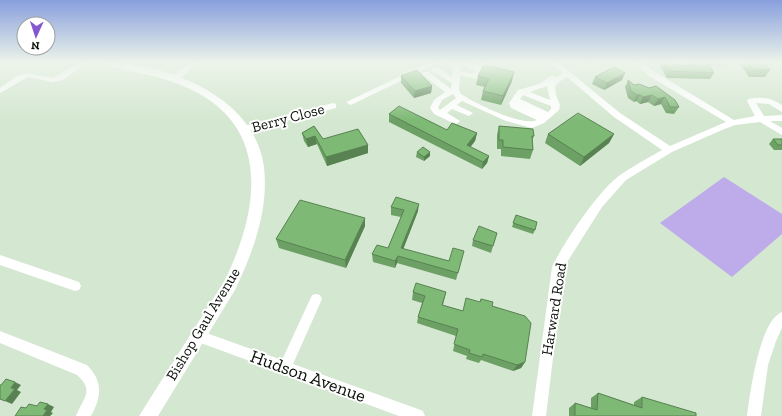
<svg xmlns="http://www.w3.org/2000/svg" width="782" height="416" viewBox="0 0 782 416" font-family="'Zilla Slab',serif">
<rect width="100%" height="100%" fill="#d4e7d0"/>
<path fill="#beabea" d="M724,177l58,37v20l-50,43 -72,-54z"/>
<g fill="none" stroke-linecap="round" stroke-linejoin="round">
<g fill="#fff" fill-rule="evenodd">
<path d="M79,62h9l-25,18 -11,2 -24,-5 -28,16v-5l17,-12 10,-3 25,5 5,-2z"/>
<path d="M190,62h8l-20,19h-6v-4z"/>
<path d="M430,62h10l-87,42 -3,1 -4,-3z"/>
<path d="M443,62h26l9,3 3,-3h8l-12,17 -17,-4 -1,15 2,4c14,9 61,33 76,26l-26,-12 -2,-5 9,-13 21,-6 12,-8 6,1 6,-4 -13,-11h8l62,51 50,33 56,-24 -77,-46 -16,-14h9l13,10 79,48 21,-4 -8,-15 1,-2c12,-3 24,-1 34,6v7l-13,-8 -13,-1 8,13 18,-1v6h-12l12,7v7l-22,-13 -25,3 -13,5 -50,22 -46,28 -24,27 -38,60 -18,149h-14l20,-149c12,-25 46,-76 68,-92 13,-9 28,-17 42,-25l-48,-33 -47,-40 -8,5 -4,4 1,9 4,10 -1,5 -15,13 -12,5 -26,-7 -44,-20 -5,4 16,8 -4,3 -17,-7 -5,4 13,8 -4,3 -3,-1 -19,-9 -4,-6 4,-8 11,-8 -23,-18 1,-2h6l22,17 1,-6 -21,-13 1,-2h6l14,9 1,-9zM461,64l14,7 -3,3 -12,-3zM547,86l3,14 -20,-8zM453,94l3,4 -16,12 -2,-2 4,-8zM523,95l28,11v3l-3,3 -28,-13z"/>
<path d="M333,103l3,1v4l-92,24 -4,-3 4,-3z"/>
<path d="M0,255l79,27 2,4 -2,4 -4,1 -75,-26z"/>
<path d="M316,294l4,1 2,4 -29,65 125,45 5,2 2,5h-26l-201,-74 -4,-2 -2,-4 2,-4 4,-2 84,30 30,-65z"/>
<path d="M782,312v16l-6,13 -8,24 -7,51h-14c3,-22 12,-95 35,-104z"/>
<path d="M0,331l87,34c16,16 15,32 4,51h-15c7,-18 19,-25 1,-41l-77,-32z"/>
</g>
<path fill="#fff" fill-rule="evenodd" d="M98,62c64,0 156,31 166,105 5,43 -11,85 -29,123l-77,126h-19l86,-136c33,-68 48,-152 -35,-191 -29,-14 -60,-17 -90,-25z"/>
</g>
<g fill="#6ca065">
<path d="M578,62h19l-6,2 -12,-1z"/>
<path d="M644,62h29l2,3 13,1 -2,-4h39l-2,3h-14l5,8 -4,6 -43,-1 -8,-14h-12z"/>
<path d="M741,62h22l7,8 -5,7h-16l-9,-13z"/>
<path d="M401,76l31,10 -1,7 -17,5 -13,-15z"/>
<path d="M478,76l34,5 -11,24 -20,-5 2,-9 2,-4 -9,-2z"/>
<path d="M595,77l27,3 -18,10 -12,-6z"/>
<path d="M628,80l6,5 15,3 7,-2 23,21 -5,7 -8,-1 -5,-9 -7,2 -6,-4 -8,2 -4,-3 -2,1 -6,-4 -3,-11z"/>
<path d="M389,114l58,16 30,3 -2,8 -5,6 19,9 -2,7 -5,6 -93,-47z"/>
<path d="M314,126l9,13 45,6v8l-41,13 -10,-22 -9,3 -4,-6 -2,-8z"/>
<path d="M499,126l35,10 -2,4 1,10 -3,9 -29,-3v-7h-4v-14z"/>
<path d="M548,134h66l-5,9 -29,23 -35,-23z"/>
<path d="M773,139h9v11h-8l-5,-6z"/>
<path d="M417,152h13v4l-6,5 -8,-4z"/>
<path d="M391,207l27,4 -15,38 46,12 13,-3 -6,22 -59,-17 -2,5 -22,-6 -1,-8 16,-6 13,-31 -10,-2z"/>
<path d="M516,215l19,15 -2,4 -21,-7z"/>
<path d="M365,226l-19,42 -67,-20 -3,-9z"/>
<path d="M497,233l-6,20 -19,-7 1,-6z"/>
<path d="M413,292h33l-3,13 20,6 17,-9 1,-3 11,7 33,56 -4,6 -8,3 -32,-11 -2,3 -13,-4 1,-3 -14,-5 3,-15 -39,-13 1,-6 4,-14 -10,-3z"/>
<path d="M598,393l36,12v-3l8,-5 54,19h-127v-8l6,-5 16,5v-10z"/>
</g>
<g fill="#588252">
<path d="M591,62h6l-6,2z"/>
<path d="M514,72l-2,9 -11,24 2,-9z"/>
<path d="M625,73l-3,7 -18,10 3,-7z"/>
<path d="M432,86l-1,7 -17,5 1,-7z"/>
<path d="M637,95h3l-4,6 -2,1z"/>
<path d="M652,95l-4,7 -8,2 3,-7z"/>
<path d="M665,97l-4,7 -7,2 4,-7z"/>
<path d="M477,133l-2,8 -9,12 1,-8z"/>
<path d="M614,134l-5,9 -29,23 4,-9z"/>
<path d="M315,136l2,8 -9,3 -2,-8z"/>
<path d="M368,145v8l-41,13 -1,-9z"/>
<path d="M430,152v4l-6,5v-4z"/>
<path d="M489,156l-2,7 -5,6 1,-7z"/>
<path d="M419,204l-1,7 -17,44v-7z"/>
<path d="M365,218v8l-19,42 -1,-8z"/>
<path d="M398,256l-1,7 -2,5v-7z"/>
<path d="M525,362l-4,6 -8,3 4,-6z"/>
<path d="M15,382l6,3 -4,5 4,2 -9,12 -7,-3 6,-13z"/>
<path d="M48,404l6,3 -3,5 2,1 -3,3h-7l1,-7z"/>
</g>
<g fill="#7eba75" stroke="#588252">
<path d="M665,62h8l2,3 21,1 -2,-4h13l7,11 -43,-2z"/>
<path d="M748,62h15l7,8h-16z"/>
<path d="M484,65l30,7 -11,24 -20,-5 6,-12 -11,-3z"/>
<path d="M614,67l11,6 -18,10 -12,-6z"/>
<path d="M417,70l15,16 -17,5 -14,-15z"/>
<path d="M628,80l6,5 5,-1 10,4 7,-2 19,14 4,7h-9l-5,-10 -7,2 -6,-4 -9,2 -3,-2h-3l-6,-4z"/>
<path d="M399,106l48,24 5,-7 25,10 -10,12 22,11 -6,6 -94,-48z"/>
<path d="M578,113l36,21 -30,23 -36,-23z"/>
<path d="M314,126l9,13 35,-10 10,16 -42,12 -11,-21 -9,3 -4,-6z"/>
<path d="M499,126l34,3 1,7h-2l1,14 -30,-3v-7h-4z"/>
<path d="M773,139h9v6h-4z"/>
<path d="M423,147l7,5 -6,5 -7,-5z"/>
<path d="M396,197l23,7 -18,44 48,13 4,-13 11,3 -6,22 -60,-17 -3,5 -23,-7 5,-9 11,3 16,-38 -13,-3z"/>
<path d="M300,200l65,18 -20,42 -69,-21z"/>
<path d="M516,215l21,7 -2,8 -22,-7z"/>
<path d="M479,226l18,7 -4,13 -20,-6z"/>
<path d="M416,283l30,9 -4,13 21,6 3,-13 14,4 1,-3 12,3 -1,4 33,10 6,7 -6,39 -8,3 -34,-11 -1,3 -13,-4 1,-3 -16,-6 4,-15 -40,-12 7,-21 -12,-4z"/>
<path d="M6,379l9,3 -4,6 4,1 -10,12 -5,-2v-14h1z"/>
<path d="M598,393l44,15v-11l54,16v3h-121v-13l22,7z"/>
<path d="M40,402l8,2 -4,5 3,1 -4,6h-28l6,-9 5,1 3,-4 8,2z"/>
</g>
<linearGradient id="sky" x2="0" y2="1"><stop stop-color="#889fdd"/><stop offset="0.52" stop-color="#ecf4ea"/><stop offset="1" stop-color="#ecf4ea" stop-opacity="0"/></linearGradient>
<rect width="782" height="120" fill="url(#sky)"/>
<g text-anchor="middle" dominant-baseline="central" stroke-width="4" stroke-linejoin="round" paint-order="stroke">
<g font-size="15" fill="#0a1109" stroke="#fff">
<text transform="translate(288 118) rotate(-15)">Berry Close</text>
<text transform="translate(554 309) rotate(-81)">Harward Road</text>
<text transform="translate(203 324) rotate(-59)">Bishop Gaul Avenue</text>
</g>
<g font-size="18" fill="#0a1109" stroke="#fff">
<text transform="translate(308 376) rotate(20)">Hudson Avenue</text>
</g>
</g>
<g transform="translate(36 36) rotate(183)"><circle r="19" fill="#ffffff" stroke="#9da09d"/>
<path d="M0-3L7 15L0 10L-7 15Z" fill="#8456cf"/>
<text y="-6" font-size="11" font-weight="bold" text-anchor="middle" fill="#0a1109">N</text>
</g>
</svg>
